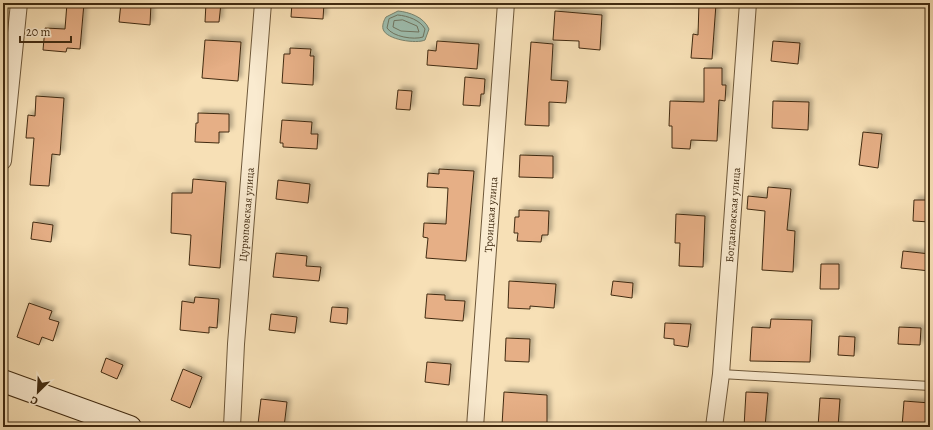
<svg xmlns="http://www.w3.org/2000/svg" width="933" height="430" viewBox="0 0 933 430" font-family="Alegreya,serif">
<defs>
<filter id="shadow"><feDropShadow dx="3.5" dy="-3.5" stdDeviation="2" flood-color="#0004"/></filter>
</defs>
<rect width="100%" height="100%" fill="#f7e0b6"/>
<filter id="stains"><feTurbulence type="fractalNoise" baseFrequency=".005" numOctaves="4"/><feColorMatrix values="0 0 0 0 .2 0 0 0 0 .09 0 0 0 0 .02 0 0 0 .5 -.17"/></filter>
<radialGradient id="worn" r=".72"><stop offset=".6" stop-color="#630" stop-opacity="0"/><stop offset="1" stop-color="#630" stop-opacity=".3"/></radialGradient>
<path fill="#9dbdae" stroke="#78836f" d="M398,11c11,1 26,6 31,18l-4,11c-8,4 -39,0 -42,-11 -1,-4 1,-9 3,-12z"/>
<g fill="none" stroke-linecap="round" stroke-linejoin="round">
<g stroke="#6f7460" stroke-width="1">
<path d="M398,15c10,1 22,5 27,14l-2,8c-9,3 -30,0 -36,-9l2,-9z"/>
<path d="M403,20l14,6 2,6 -18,-1 -8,-4 1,-6z"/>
</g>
</g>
<g fill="#e6af86" stroke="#412b11" filter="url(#shadow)">
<path d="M67,3h17l-4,46 -13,-1 -1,4 -23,-2 2,-22 20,1z"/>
<path d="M121,3h30l-1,22 -31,-3z"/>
<path d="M206,3h15l-2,19h-14z"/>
<path d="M292,3h32l-1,16 -32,-2z"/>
<path d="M699,3l17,1 -4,55 -21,-1 2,-24 5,1z"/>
<path d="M555,11l47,4 -2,35 -21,-2v-7l-26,-1z"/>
<path d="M205,40l36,2 -3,39 -36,-3z"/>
<path d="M437,41l42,3 -2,25 -50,-4 1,-15 8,1z"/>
<path d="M773,41l27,2 -2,21 -27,-3z"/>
<path d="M531,42l22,2 -2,36 17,1 -2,22 -17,-1v24l-24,-1z"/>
<path d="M290,48l21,1 -1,7h4l-1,29 -31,-2 2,-29h6z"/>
<path d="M704,68h18v17h4l-1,16 -6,-1 -2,41 -26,-1 -1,9 -18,-1v-22h-3l1,-25 34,1z"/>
<path d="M465,77l20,2 -1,15h-3l-1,12 -17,-1z"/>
<path d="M398,90l14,1 -2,19 -14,-1z"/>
<path d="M36,96l28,2 -4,57 -8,-1 -3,32 -19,-1 4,-47h-8l2,-23 7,1z"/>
<path d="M773,101l36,1 -1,28 -36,-2z"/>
<path d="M198,113l31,1v18h-10v11l-24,-1 1,-19h2z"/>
<path d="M282,120l30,2 -1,12h7l-1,15 -34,-2v-4h-3z"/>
<path d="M863,132l19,2 -4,34 -19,-3z"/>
<path d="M520,155l33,1v22l-34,-1z"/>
<path d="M439,169l35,2 -8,90 -40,-3 2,-20 -5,-1 1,-14 22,1 2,-36 -21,-1 1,-14 11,1z"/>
<path d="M193,179l33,3 -6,86 -31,-3 2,-30 -20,-2 1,-40h20z"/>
<path d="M278,180l32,4 -2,19 -32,-4z"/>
<path d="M768,187l23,2 -4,41 8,1 -2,41 -31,-2 3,-59 -18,-2 1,-13 19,2z"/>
<path d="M914,200h16v22l-17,-1z"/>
<path d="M519,210l30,1 -1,24h-6l-1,7 -24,-1 1,-8h-4l1,-16h4z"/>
<path d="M676,214l29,2 -2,51 -24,-1 1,-23h-5z"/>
<path d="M33,222l20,3 -2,17 -20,-3z"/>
<path d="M903,251l27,3v17l-29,-3z"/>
<path d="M276,253l31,3 -1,10 15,1 -2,14 -46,-4z"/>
<path d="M821,264h18v25h-19z"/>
<path d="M509,281l47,3 -2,24 -24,-2v3l-22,-1z"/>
<path d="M613,281l20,2 -1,15 -21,-3z"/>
<path d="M427,294l18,1v5l20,1 -2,20 -38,-3z"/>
<path d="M195,297l24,2 -2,29 -8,-1v6l-29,-3 2,-29 12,2z"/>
<path d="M29,303l23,8 -3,8 10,3 -6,19 -11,-4 -3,8 -22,-8z"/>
<path d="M332,307l16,1 -1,16 -17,-2z"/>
<path d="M271,314l26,3 -2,16 -26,-3z"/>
<path d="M771,319l41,1 -2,42 -60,-1 2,-34 18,1z"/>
<path d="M665,323l26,1 -3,23 -14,-2v-6l-10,-1z"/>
<path d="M899,327l22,1 -1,17 -22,-1z"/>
<path d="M839,336l16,1 -1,19 -16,-1z"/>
<path d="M506,338l24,1 -1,23 -24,-1z"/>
<path d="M106,358l17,7 -6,14 -16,-7z"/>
<path d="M427,362l24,2 -2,21 -24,-3z"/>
<path d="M183,369l19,8 -12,31 -19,-8z"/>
<path d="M504,392l43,3v29l-21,-1v3l-24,-1z"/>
<path d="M746,392l22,1 -3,34h-21z"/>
<path d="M820,398l20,1 -2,28h-20z"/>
<path d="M261,399l26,3 -3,25 -26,-3z"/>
<path d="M904,401l26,2v24h-28z"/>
</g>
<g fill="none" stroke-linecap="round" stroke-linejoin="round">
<defs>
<path id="service" d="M721,374l209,12"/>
<g id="minor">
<path d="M3,161l16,-158"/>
<path id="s1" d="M232,427l4,-83 27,-341"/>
<path id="s2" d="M475,427l31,-424"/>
<path id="s3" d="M714,427l7,-53 27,-371"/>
</g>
<path id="secondary" d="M3,381l127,46"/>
</defs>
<use href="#service" stroke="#6e583a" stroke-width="10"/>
<use href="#minor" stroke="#6e583a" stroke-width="18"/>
<use href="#secondary" stroke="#412b11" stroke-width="24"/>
<use href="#service" stroke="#faebd0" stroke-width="8"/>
<use href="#minor" stroke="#faebd0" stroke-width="16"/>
<use href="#secondary" stroke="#faebd0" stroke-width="22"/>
</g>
<g text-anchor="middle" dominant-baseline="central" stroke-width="4" stroke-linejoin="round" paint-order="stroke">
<g font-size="11" fill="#412b11" stroke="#faebd0">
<text stroke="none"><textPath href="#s1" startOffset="213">Цурюповская улица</textPath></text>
<text stroke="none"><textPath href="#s2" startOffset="213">Троицкая улица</textPath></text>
<text stroke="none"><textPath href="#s3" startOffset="213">Богдановская улица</textPath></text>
</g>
</g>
<rect width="933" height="430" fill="none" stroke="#f7e0b6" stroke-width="16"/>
<rect x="4" y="4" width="925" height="422" fill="none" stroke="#412b11" stroke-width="2"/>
<rect x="8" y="8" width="917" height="414" fill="none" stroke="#412b11"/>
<g transform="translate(38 392) rotate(204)" stroke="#faebd0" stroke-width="3" paint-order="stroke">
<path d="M0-3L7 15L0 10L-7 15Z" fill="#412b11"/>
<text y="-6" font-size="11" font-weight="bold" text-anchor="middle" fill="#412b11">С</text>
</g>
<path d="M20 36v6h51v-6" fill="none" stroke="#412b11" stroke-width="2"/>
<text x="26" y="36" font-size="12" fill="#412b11" stroke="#faebd0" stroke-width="3" paint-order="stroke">20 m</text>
<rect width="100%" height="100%" filter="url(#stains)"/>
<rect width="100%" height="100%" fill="url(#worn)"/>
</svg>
